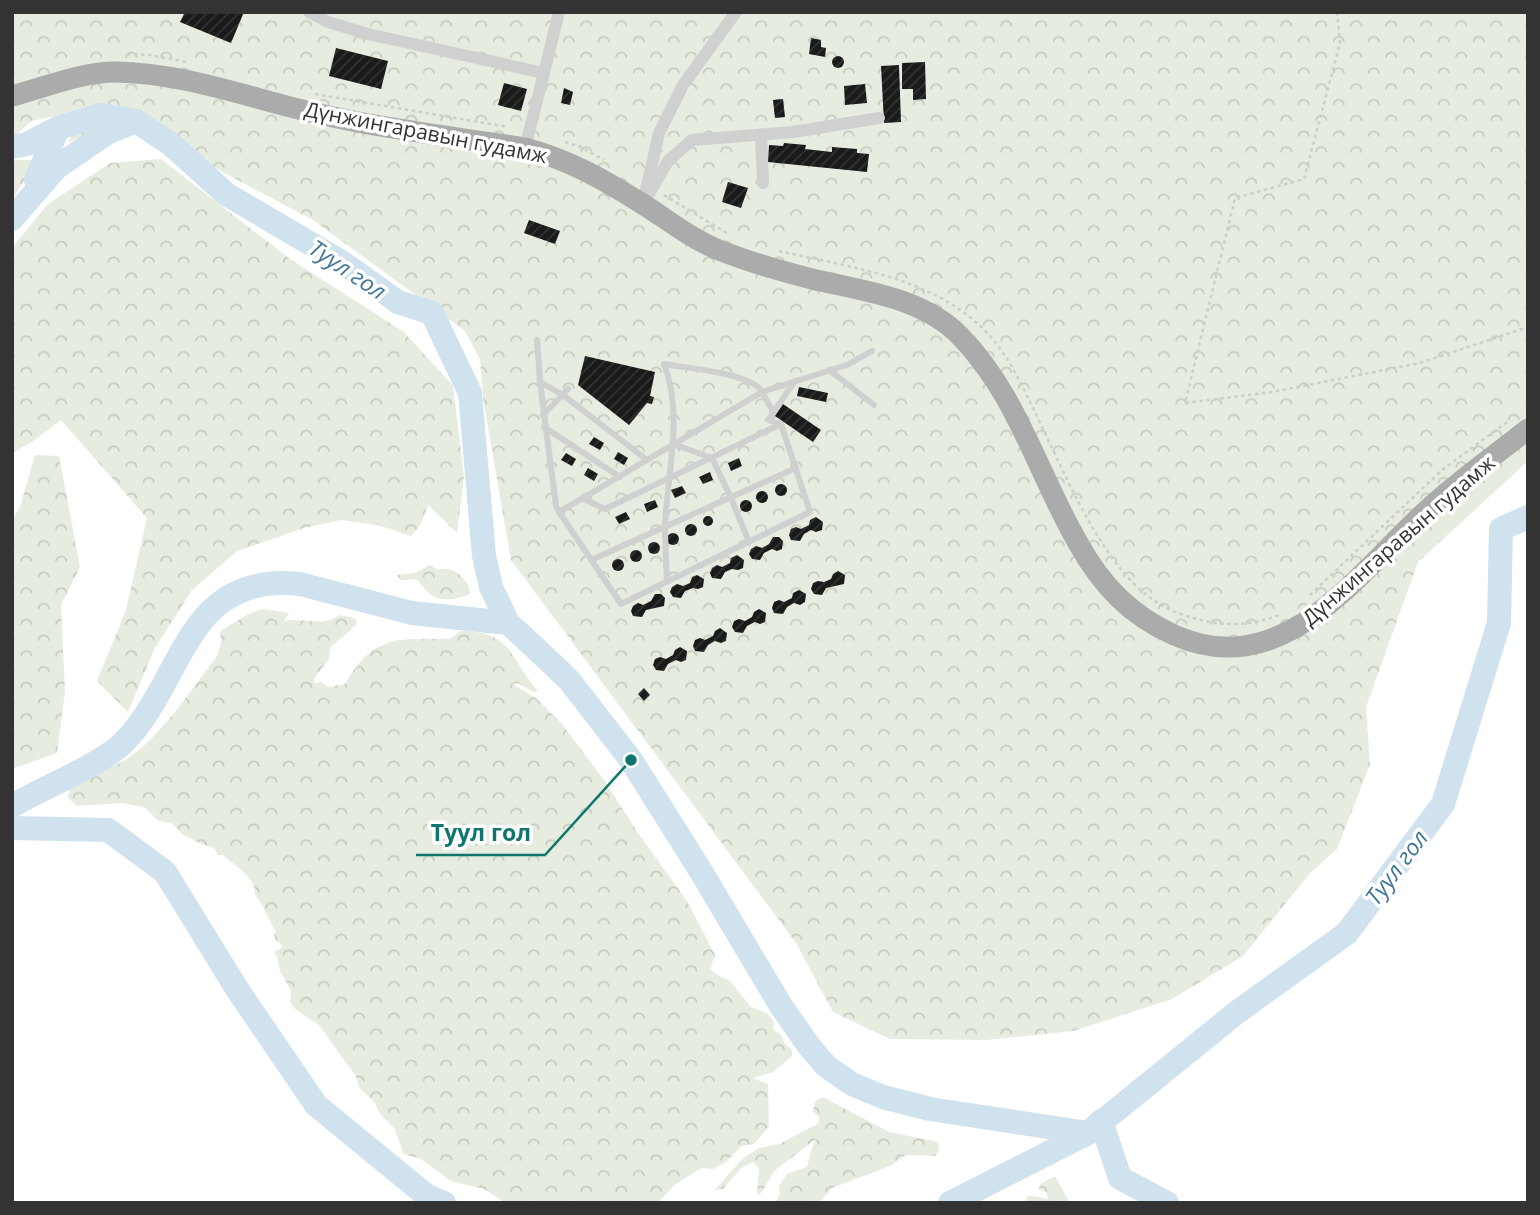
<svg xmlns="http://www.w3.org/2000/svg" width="1540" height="1215" viewBox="0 0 1540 1215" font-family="'Open Sans',sans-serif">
<defs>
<pattern id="forest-crowns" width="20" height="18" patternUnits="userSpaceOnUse" patternTransform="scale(1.75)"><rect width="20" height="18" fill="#e6ecdf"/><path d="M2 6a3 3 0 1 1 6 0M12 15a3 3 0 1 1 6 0" fill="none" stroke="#c6cbc0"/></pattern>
<pattern id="building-hatch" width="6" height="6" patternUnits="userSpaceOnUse" patternTransform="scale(1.75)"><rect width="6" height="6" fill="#1a1a1a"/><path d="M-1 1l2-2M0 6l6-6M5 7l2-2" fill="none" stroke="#333"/></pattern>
</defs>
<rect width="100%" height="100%" fill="#fff"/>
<g fill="url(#forest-crowns)">
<path d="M12,12h1516v449l-110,101 -52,145 4,57 -33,85 -27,24 -67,83 -71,43 -99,32 -86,9 -97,-1 -57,-27 -37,-69 -285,-383 -28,-162 -3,-39 -15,-28 -152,-111 -213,-113 -69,14 -19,18z"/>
<path d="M86,122l16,3 -13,11 -21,6 9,-14z"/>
<path d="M161,159l129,100 114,73 49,54 11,90 -7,57 -29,-28 -7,19 -10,12 -33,-11 -37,-5 -37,8 -67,23 -45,39 -37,58 -27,64 -31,-31 29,-71 21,-92 -86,-98 -29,22 -20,11v-205l36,-44 62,-41z"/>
<path d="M12,160h25l-25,40z"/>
<path d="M35,455l24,1 21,111 -19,38 4,87 -8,61 -45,16v-249l8,-13z"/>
<path d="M430,565l8,5c13,-6 32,9 32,24 -14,6 -31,9 -42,-2 -4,-3 -7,-10 -12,-12 -5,-2 -10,1 -16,0l-3,-5 18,-2z"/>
<path d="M264,609l25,4 -5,8c19,-4 39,7 55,-6l16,3 2,6 -27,24 -1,11 -14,18 -1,6 7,-1 7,5 17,-3c29,-50 53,-45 105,-45l10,-8c53,0 49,27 78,60l-5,1 -15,-9 -6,1 24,14 26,26 42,56 34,53 49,68 28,54 -5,14 9,7 10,4 22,27 17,7 6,8 -1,7 8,6 3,8 8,7v6l-19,16 -20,6 15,6 1,42 -15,18 -12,2 -16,16 -13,7 -11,-1 -28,17 -16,18h-152l-22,-14 -33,-8 -30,-22 -17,-5 -10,-26 -14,-14 -5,-11 -15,-15 -5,-13 -36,-50 -24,-16 -5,-7 1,-11 -11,-20 -3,-15 -3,-4 8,-4 -1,-4 -5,-3 -2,-6 2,-3c-7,-11 -13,-29 -21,-37 1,-18 -20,-29 -32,-40h-5l-4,-7 -15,-5 -18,-10 -9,-10 -13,-2 -15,-14 -23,-4 -44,3 -9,-8 2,-12 6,1 1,-6 9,-10 5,1 3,-5c8,-1 14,2 21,-2 37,-14 78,-78 102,-109l4,-13 -1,-12c15,-7 26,-19 44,-22z"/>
<path d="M823,1097l66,35 49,10 1,8 -4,6 -29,-1 -16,11 -58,22 -13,15h-45l6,-8 -1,-9 8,-12 20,-7 4,-16 5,-12 -42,32 -12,21 -5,3 2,-27 -6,-6 -12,6 -18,21 -8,1 27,-31 17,-11 20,-4 40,-21v-6l-6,-6 2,-10z"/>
<path d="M1055,1176l15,27h-46l4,-7h7l13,3 -2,-7 -8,-3 3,-5z"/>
</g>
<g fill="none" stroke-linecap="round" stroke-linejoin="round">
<g stroke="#cfe2ee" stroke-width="24">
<path d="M12,147l15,-3 31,-16"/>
<path d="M36,180l22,-52 43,-13 35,6"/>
<path d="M12,219l45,-52 50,-34 29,-12 36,24 54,49 114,67 58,41 34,11 38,80 14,163 7,31 17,36"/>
<path d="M12,806c31,-19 88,-40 112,-64 61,-62 60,-170 176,-158l112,29 96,10 23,21 38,36 62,80 71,113 79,133 28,40 17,20 26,18 31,13 47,12 158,24"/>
<path d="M12,828l96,2 57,42 72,117 79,116 111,91 17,7"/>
<path d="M1092,1130l9,-9 19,57 47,25"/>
<path d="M950,1203l138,-70 148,-120 111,-80 96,-129 56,-181 2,-94 27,-12"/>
</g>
</g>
<g fill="url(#building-hatch)">
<path d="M185,12h59l-13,31 -51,-21z"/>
<path d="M811,38l10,2v7l5,1 -1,9 -16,-3z"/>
<path d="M336,48l52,13 -7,28 -52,-13z"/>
<circle cx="838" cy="62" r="6"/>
<path d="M925,62l1,37 -13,1v-11h-11v-26z"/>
<path d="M899,65l2,57 -17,1 -3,-57z"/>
<path d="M504,83l23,6 -6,22 -23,-6z"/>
<path d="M865,84l2,19 -22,2 -1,-19z"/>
<path d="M564,88l9,4 -3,13 -9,-2z"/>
<path d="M783,99l2,18 -10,1 -2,-18z"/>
<path d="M784,143l22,2 -1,4 27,3v-5l25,2v4l12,1 -2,18 -99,-10 1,-17 14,1z"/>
<path d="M728,182l20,6 -7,20 -19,-6z"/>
<path d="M529,220l31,11 -5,13 -31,-11z"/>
<path d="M585,356l70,16 -5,24 4,1 -2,7 -5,-1 -18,22 -51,-40z"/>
<path d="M799,387l29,6 -2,9 -29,-6z"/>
<path d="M783,404l38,26 -8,12 -38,-26z"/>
<path d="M594,437l10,6 -4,7 -11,-6z"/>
<path d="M618,452l10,6 -4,7 -10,-6z"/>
<path d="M566,453l10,6 -4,7 -11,-6z"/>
<path d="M739,458l3,8 -11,5 -3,-8z"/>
<path d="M588,468l10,6 -4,7 -10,-6z"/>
<path d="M710,472l3,8 -10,4 -4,-7z"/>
<circle cx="781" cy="490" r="6"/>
<path d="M682,486l4,7 -11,5 -4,-8z"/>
<circle cx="762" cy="497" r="6"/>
<path d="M655,500l3,7 -11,5 -3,-8z"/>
<circle cx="746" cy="506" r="6"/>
<path d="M626,512l4,7 -11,5 -4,-7z"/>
<circle cx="708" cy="521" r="5"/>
<path d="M816,517l7,5 -1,8 -6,2 -5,-2 -7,4 -4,7 -9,-1 -2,-5 2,-6 5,-2 5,2 8,-4 1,-5z"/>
<circle cx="691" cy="530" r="6"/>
<circle cx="673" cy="539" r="6"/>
<path d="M773,537h6l4,4 -1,8 -5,2 -5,-2 -8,4 -4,7 -8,-1 -3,-5 2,-5 5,-3 6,2 7,-4z"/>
<circle cx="654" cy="548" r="6"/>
<circle cx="636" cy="556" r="6"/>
<path d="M737,555l7,5 -1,8 -5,2 -6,-1 -7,3 -4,7 -9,-1 -2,-5 2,-5 5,-3 5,2 8,-4 1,-5z"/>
<circle cx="618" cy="565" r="6"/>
<path d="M838,571l7,4 -1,9 -18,4 -4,7 -8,-1 -3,-5 2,-6 5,-2 6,1 7,-3 2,-5z"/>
<path d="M697,575l7,4 -1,8 -5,2 -5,-1 -8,3 -4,7 -8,-1 -3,-5 2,-5 5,-3 6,2 7,-3 2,-6z"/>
<path d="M799,590l7,4 -1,8 -5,3 -6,-2 -7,4 -4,7 -9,-1 -2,-5 2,-6 5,-2 5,2 8,-4 1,-5z"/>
<path d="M655,594h6l4,4 -1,8 -18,4 -4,7 -9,-1 -2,-5 2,-5 5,-3 5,2 8,-4z"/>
<path d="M759,609l7,4 -1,9 -5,2 -5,-2 -8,4 -4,7 -8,-1 -3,-5 2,-6 5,-2 6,2 7,-4 2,-5z"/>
<path d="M720,628l7,5 -1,8 -5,2 -6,-2 -7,4 -4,7 -9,-1 -2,-5 2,-6 5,-2 5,2 8,-4 2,-5z"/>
<path d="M680,647l7,4 -1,9 -5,2 -5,-2 -8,4 -4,7 -8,-1 -3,-5 2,-6 5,-2 6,2 7,-4 2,-5z"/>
<path d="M644,688l6,7 -6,6 -6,-7z"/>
</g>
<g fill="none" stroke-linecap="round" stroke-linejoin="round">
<g stroke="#cdcdcd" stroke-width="2.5" stroke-dasharray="3.5 3.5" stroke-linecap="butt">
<path d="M1337,12l3,31 -36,136 -69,19 -50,205 87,-11 148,-29 108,-36"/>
<path d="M127,54l23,1 36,7"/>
<path d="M315,94l193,33"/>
<path d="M565,142l16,5 23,13"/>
<path d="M664,195l66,40"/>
<path d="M779,251c69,16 148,25 201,75 26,24 39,53 54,84 27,55 68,158 121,191 11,8 25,13 38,17 31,9 59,8 88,-4"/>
<path d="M1310,595l132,-125 65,-48"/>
</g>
<g stroke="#d0d0d0" stroke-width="6">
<path d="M537,340l3,42"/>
<path d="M829,370l45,35"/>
<path d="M773,412l-11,-20 -203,120 62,92 189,-92 -29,-88 -13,-4 27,-39"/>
<path d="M543,415l25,-26"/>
<path d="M544,427l76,50"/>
<path d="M673,444l39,14 19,40 18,44"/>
<path d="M582,498l23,11 176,-85"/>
<path d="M559,512l-3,-6 -16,-124 23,13 84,65"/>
<path d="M591,560l205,-92"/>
<path d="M667,580c-1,-18 -2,-36 -2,-54 2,-53 19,-111 -1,-162 21,4 89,9 98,28l85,-27 25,-14"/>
</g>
<g stroke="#d0d0d0" stroke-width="12">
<path d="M309,12l19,10 40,12 176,39 -19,75"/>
<path d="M544,73l15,-61"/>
<path d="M761,135l2,48"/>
<path d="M646,190l13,-57 24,-48 53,-73"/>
<path d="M643,204l25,-43 24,-21 101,-8 86,-14"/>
</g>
<path stroke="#ababab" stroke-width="21" d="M12,96c33,-9 70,-24 104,-24 68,1 133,26 199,41 68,16 140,24 210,35 44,12 78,31 116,55 26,16 50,36 78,47 30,12 61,21 93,29 50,12 110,18 148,57 57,58 78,138 118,207 24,43 52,72 96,92 110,49 182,-61 253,-125 31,-29 67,-54 101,-81"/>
</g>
<g text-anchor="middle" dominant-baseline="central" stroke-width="7" stroke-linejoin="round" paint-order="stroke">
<g font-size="21" fill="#333" stroke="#fff">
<text transform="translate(426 132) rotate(11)">Дүнжингаравын гудамж</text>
<text transform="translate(1398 540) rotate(-41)">Дүнжингаравын гудамж</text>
</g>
<g font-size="23" font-style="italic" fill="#3f7597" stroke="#fff">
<text transform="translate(348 269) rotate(34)">Туул гол</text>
<text transform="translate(1396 867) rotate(-53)">Туул гол</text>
</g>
</g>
<path fill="none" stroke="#0f766e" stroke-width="2.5" d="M631 760L545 855H416"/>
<circle fill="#0f766e" stroke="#fff" stroke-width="2.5" cx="631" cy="760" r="7"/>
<g font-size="23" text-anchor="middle" font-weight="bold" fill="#0f766e" stroke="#fff" stroke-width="7" stroke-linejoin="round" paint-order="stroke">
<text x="481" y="841">Туул гол</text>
</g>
<rect width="1540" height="1215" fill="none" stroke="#333333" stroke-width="28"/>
</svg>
